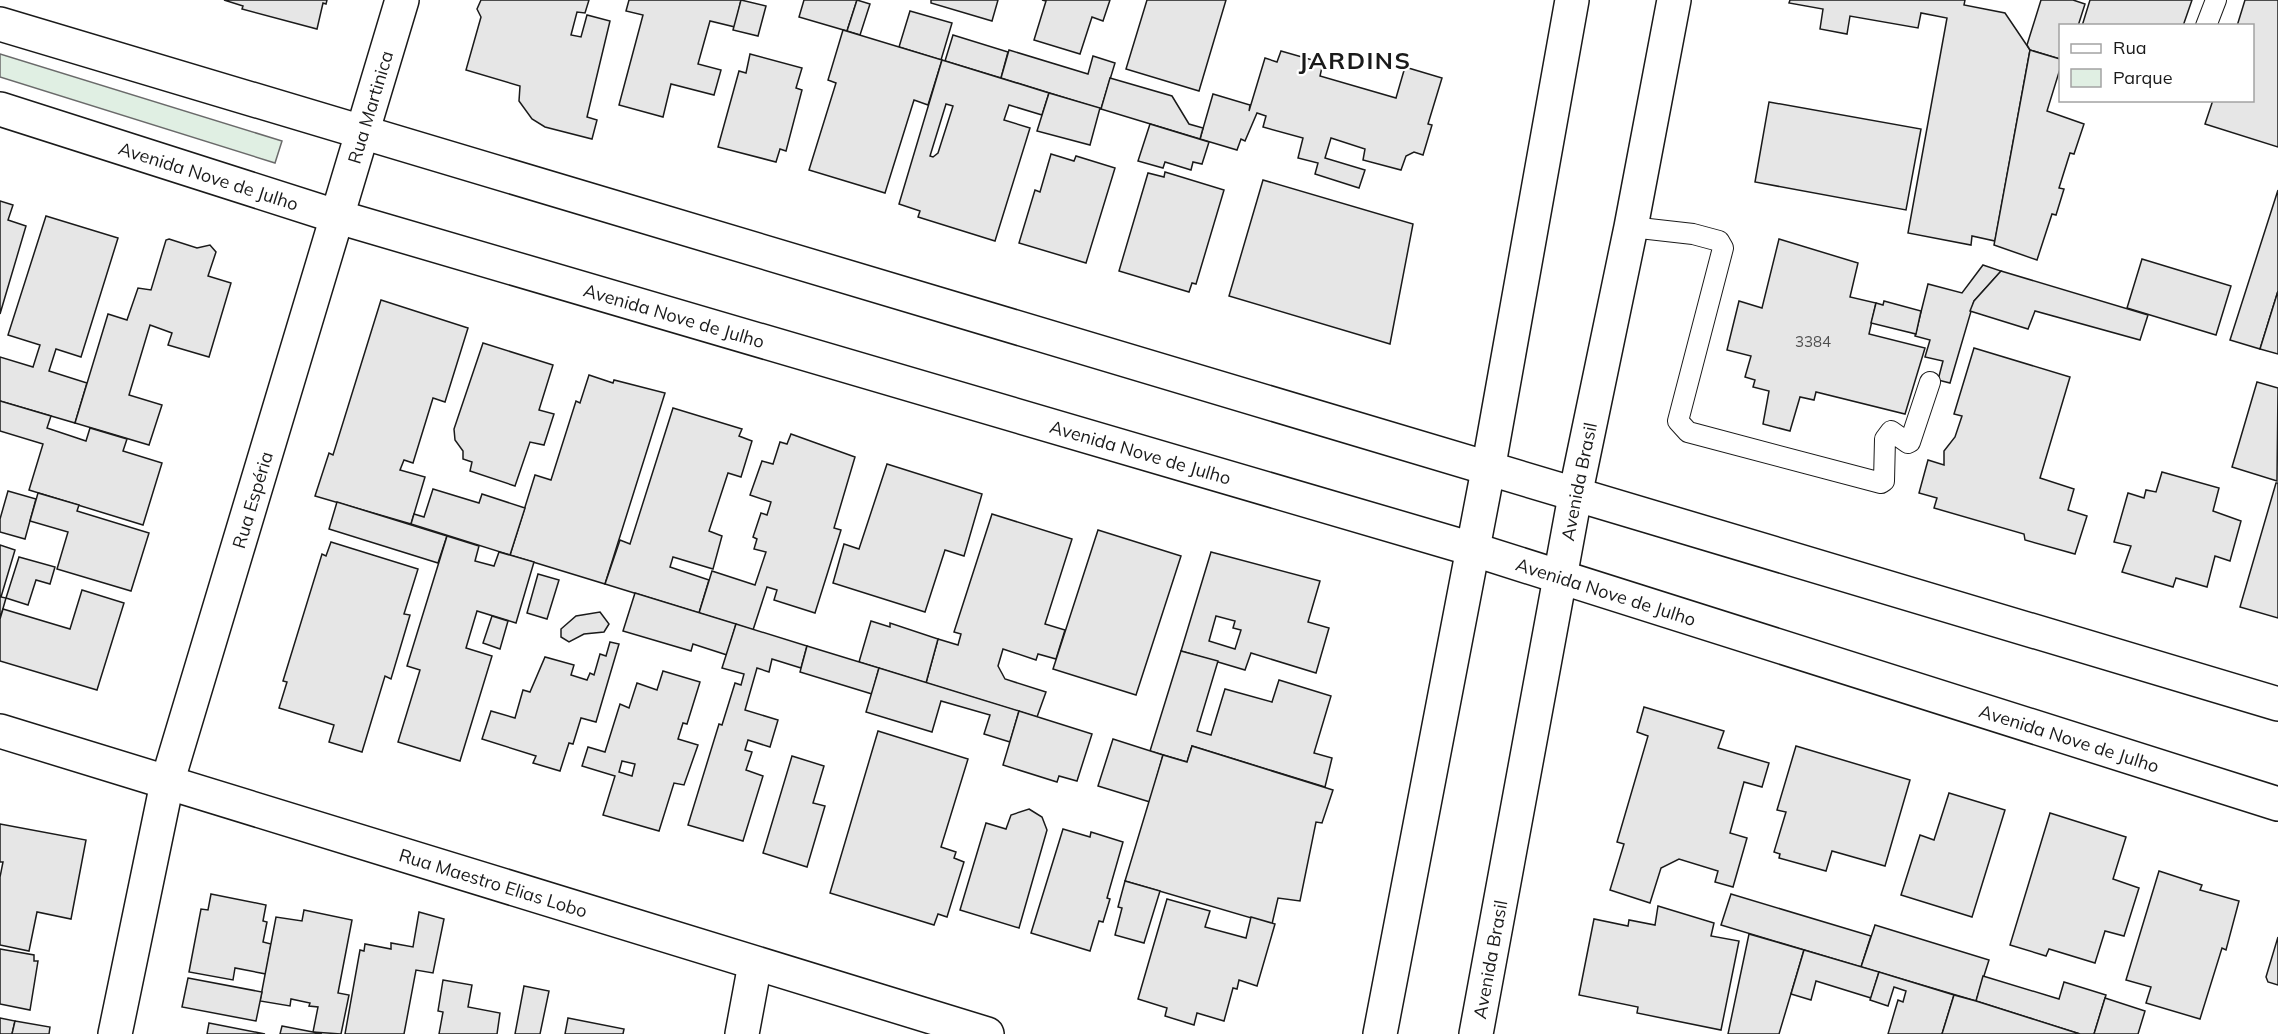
<svg xmlns="http://www.w3.org/2000/svg" width="2278" height="1034" viewBox="0 0 2278 1034" font-family="Mulish,sans-serif">
<rect width="100%" height="100%" fill="#fff"/>
<path fill="#e0efe3" stroke="#6a6a6a" stroke-width="1.5" d="M0,54l282,87 -7,22 -275,-86z"/>
<g fill="#e6e6e6" stroke="#1a1a1a" stroke-width="1.5" fill-rule="evenodd">
<path d="M224,0h103l-1,4 -3,-1 -6,26 -75,-20 1,-3z"/>
<path d="M481,0h108l-4,13 -8,-1 -6,23 10,2 6,-22 23,6 -23,96 10,3 -5,19 -47,-12 -13,-8 -13,-18 1,-15 -54,-16 15,-53 -4,-8z"/>
<path d="M629,0h112l-6,27 -25,-6 -12,43 23,6 -7,25 -43,-11 -8,33 -44,-12 24,-90 -17,-4z"/>
<path d="M741,0l25,6 -8,30 -25,-6z"/>
<path d="M804,0h53l-10,31 -48,-14z"/>
<path d="M857,0l13,4 -10,31 -13,-4z"/>
<path d="M931,0h67l-6,21 -61,-18z"/>
<path d="M1042,0h68l-7,21 -11,-4 -12,37 -46,-14 12,-39z"/>
<path d="M1147,0h79l-27,91 -73,-22z"/>
<path d="M1790,0h175l-1,5 41,8 25,37 -35,191 -23,-5 -1,9 -63,-12 39,-215 -26,-5 -3,15 -68,-12 -3,18 -27,-5 3,-20 -34,-6z"/>
<path d="M2041,0h32l12,4 -7,22h-18v33l-30,-9 -3,-5z"/>
<path d="M2090,0h102l-9,26h-101z"/>
<path d="M2245,0h33v147l-73,-23 8,-24h39v-74h-15z"/>
<path d="M910,11l42,12 -11,37 -42,-13z"/>
<path d="M843,30l99,30 -14,45 -14,-5 -29,93 -76,-23 27,-87 -8,-3z"/>
<path d="M953,35l55,17 -7,26 -56,-17z"/>
<path d="M1009,50l79,24 5,-18 22,7 -14,46 -100,-31z"/>
<path d="M2030,50l30,9v10l-13,42 37,13 -10,30 -4,-1 -11,35 5,1 -8,26 -4,-1 -15,46 -43,-15z"/>
<path d="M1281,51l42,12 -3,13 76,22 9,-31 37,11 -14,46 4,1 -9,30 -9,-3 -8,4 -5,14 -38,-10 2,-11 -34,-11 -6,20 40,12 -6,18 -44,-14 3,-11 -20,-5 5,-20 -40,-11 3,-11 -9,-3 -12,28 -4,-2 -4,11 -37,-11 13,-45 37,11 -1,6 16,-53 12,4z"/>
<path d="M750,54l52,14 -6,20 6,2 -16,61 -6,-2 -4,13 -58,-15 21,-76 7,2z"/>
<path d="M942,60l107,33 -7,22 -33,-10 -5,15 26,8 -35,113 -77,-24 2,-6 -21,-7zM946,104l7,2 -15,47 -5,4 -3,-1z"/>
<path d="M1110,78l62,18 17,28 14,4 -3,11 -99,-30z"/>
<path d="M1049,93l51,15 -10,37 -53,-14z"/>
<path d="M1769,102l152,27 -15,81 -151,-28z"/>
<path d="M1150,124l59,18 -7,22 -9,-2 -2,8 -26,-8 -2,6 -25,-7z"/>
<path d="M1051,154l23,7 2,-5 39,12 -29,95 -67,-20 16,-53 5,2z"/>
<path d="M1165,172l59,18 -28,94 -4,-1 -3,9 -70,-21 29,-98 16,4z"/>
<path d="M1263,180l150,44 -23,120 -161,-48z"/>
<path d="M2278,190v101l-18,58 -30,-9z"/>
<path d="M0,201l13,4 -5,15 18,6 -26,88z"/>
<path d="M46,216l72,22 -37,119 -25,-8 -7,22 38,12 -12,40 -75,-22v-44l33,10 7,-22 -32,-10z"/>
<path d="M169,239l28,9 13,-3 6,7 -8,24 23,7 -22,74 -41,-12 4,-12 -22,-8 -21,70 33,10 -13,40 -74,-22 33,-109 19,6 11,-32 13,2 15,-50z"/>
<path d="M1779,239l79,24 -8,34 26,6 -7,31 56,14 -20,66 -89,-22 -2,8 -14,-3 -10,34 -27,-7 6,-33 -16,-4 2,-7 -10,-3 6,-21 -24,-6 12,-49 23,7z"/>
<path d="M2142,259l89,27 -15,49 -89,-27z"/>
<path d="M1983,265l18,6 -27,30 -24,82 -12,-3 5,-19 -18,-4 5,-17 -15,-4 13,-52 34,9z"/>
<path d="M2001,271l147,44 -8,25 -105,-29 -7,18 -58,-18 4,-10z"/>
<path d="M2278,291v63l-18,-5z"/>
<path d="M381,300l87,28 -23,74 -12,-4 -20,65 -9,-3 -4,10 25,7 -14,47 -96,-28 14,-43 4,2z"/>
<path d="M1884,301l37,10 -5,23 -45,-11 5,-20 7,2z"/>
<path d="M483,343l70,22 -14,45 15,4 -10,31 -14,-3 -15,44 -45,-15 2,-9 -9,-3v-8l-8,-11 -1,-11z"/>
<path d="M1974,348l96,29 -30,101 34,11 -6,21 19,6 -12,38 -50,-14 -1,-6 -90,-26 3,-10 -18,-5 9,-33 16,5v-14l11,-14 7,-21 -8,-2z"/>
<path d="M589,375l24,8 1,-3 51,13 -60,191 -95,-29 25,-80 16,5 25,-79 4,2z"/>
<path d="M2257,382l21,6 -1,93 -45,-14z"/>
<path d="M0,401l51,15 -4,12 39,13 4,-13 37,11 -4,12 39,12 -19,62 -114,-35 14,-46 -43,-13z"/>
<path d="M673,408l69,21 -3,7 13,5 -11,36 -13,-4 -19,58 13,5 -9,33 -40,-12 -3,10 39,13 -10,33 -94,-29 15,-44 10,4z"/>
<path d="M791,434l64,23 -21,71 7,2 -26,83 -41,-13 3,-10 -10,-3 -14,43 -54,-17 13,-42 43,14 11,-33 -12,-3 3,-10 -4,-2 8,-24 6,2 4,-13 -21,-7 12,-34 11,3 7,-22 7,2z"/>
<path d="M887,464l95,30 -18,62 -19,-6 -20,62 -92,-29 11,-39 15,5z"/>
<path d="M2162,472l57,16 -6,23 28,10 -11,40 -15,-5 -8,31 -31,-9 -3,9 -51,-15 9,-26 -17,-4 14,-49 16,5 2,-8 10,2z"/>
<path d="M2276,483h2v135l-38,-11z"/>
<path d="M433,489l46,14 3,-9 43,14 -15,47 -99,-31 3,-10 10,3z"/>
<path d="M8,491l28,8 -11,40 -25,-7v-13z"/>
<path d="M38,493l41,12 -2,6 72,22 -18,58 -74,-22 11,-37 -38,-11z"/>
<path d="M337,502l110,34 -9,27 -109,-34z"/>
<path d="M992,514l80,25 -27,85 20,6 -9,29 -18,-5 -2,6 -33,-11 -5,17 7,13 41,13 -9,25 -111,-34 12,-44 20,6 3,-11 -7,-2z"/>
<path d="M1098,530l83,26 -45,139 -83,-26z"/>
<path d="M447,536l32,10 -4,15 19,5 5,-14 35,10 -18,61 -39,-12 -11,37 26,8 -32,105 -62,-19 22,-72 -13,-4z"/>
<path d="M331,542l87,27 -14,45 6,1 -19,64 -6,-3 -23,76 -33,-10 5,-17 -55,-17 8,-26 -4,-1 39,-127 4,2z"/>
<path d="M0,545l15,5 -14,47 5,1 -6,21z"/>
<path d="M1211,552l109,29 -12,41 21,6 -13,45 -65,-20 -6,17 -64,-19zM1216,616l19,5 -2,7 8,2 -6,19 -26,-8z"/>
<path d="M19,557l36,10 -5,17 -14,-4 -8,25 -22,-7z"/>
<path d="M538,574l21,6 -12,39 -20,-6z"/>
<path d="M82,590l42,13 -27,87 -97,-29v-42l3,-10 67,20z"/>
<path d="M635,593l101,31 -9,31 -34,-11 -2,7 -68,-20z"/>
<path d="M600,612l9,12 -5,8 -20,2 -15,8 -8,-5v-8l15,-13z"/>
<path d="M492,616l16,5 -8,28 -17,-6z"/>
<path d="M871,621l19,6v-4l48,16 -12,44 -67,-21z"/>
<path d="M736,624l71,22 -6,22 -29,-9 -3,13 -12,-4 -12,42 33,10 -8,27 -22,-7 -3,10 7,2 -6,18 17,6 -20,65 -55,-16 31,-101 3,1 13,-42 6,2 3,-11 -22,-6z"/>
<path d="M610,642l9,2 -23,78 -15,-4 -8,26 -4,-1 -9,28 -27,-8 3,-7 -54,-17 9,-28 24,7 8,-28 7,2 15,-35 29,8 -3,10 16,5 3,-7 4,2 6,-21 6,2z"/>
<path d="M807,646l72,22 -7,26 -72,-22z"/>
<path d="M1181,651l37,10 -21,70 14,4 14,-46 47,13 7,-22 52,16 -17,57 18,5 -7,29 -133,-41 -5,16 -37,-11z"/>
<path d="M879,668l140,43 -9,31 -26,-8 6,-19 -49,-14 -9,31 -66,-20z"/>
<path d="M663,671l37,11 -13,42 -4,-1 -5,16 20,6 -14,40 -10,-2 -15,48 -56,-16 12,-39 -33,-10 6,-19 17,5 15,-48 9,4 8,-25 20,7zM622,761l13,3 -3,12 -13,-4z"/>
<path d="M1644,707l80,24 -6,17 51,15 -7,24 -18,-5 -14,51 17,5 -14,49 -18,-5 3,-11 -39,-12 -18,9 -11,35 -40,-13 14,-46 -7,-2 31,-106 -11,-4z"/>
<path d="M1019,711l73,23 -15,47 -18,-5 -2,6 -54,-17z"/>
<path d="M878,731l90,28 -27,88 15,5 -2,6 10,4 -17,55 -9,-3 -4,11 -104,-32z"/>
<path d="M1113,739l50,16 -13,47 -52,-16z"/>
<path d="M1192,746l141,44 -11,33 -6,-1 -16,79 -22,-3 -6,26 -147,-43 38,-126 24,7z"/>
<path d="M1796,746l114,34 -25,86 -53,-15 -6,20 -47,-13 1,-4 -6,-2 12,-40 -9,-2z"/>
<path d="M792,756l32,10 -11,37 12,3 -18,61 -44,-14z"/>
<path d="M1949,793l56,17 -33,107 -71,-22 19,-60 14,5z"/>
<path d="M1029,809l13,8 5,13 -28,98 -59,-18 26,-87 20,6 5,-14z"/>
<path d="M2050,813l76,24 -13,42 26,9 -15,48 -19,-5 -10,32 -46,-14 -3,7 -36,-11z"/>
<path d="M0,824l86,16 -15,79 -34,-7 -8,39 -29,-6v-68l3,-15h-3z"/>
<path d="M1063,829l27,8 1,-5 32,10 -16,56 3,1 -7,23 -4,-1 -9,30 -59,-18z"/>
<path d="M2159,871l43,14 -2,5 39,11 -13,49 -4,-2 -22,71 -54,-16 5,-16 -25,-7z"/>
<path d="M1125,881l35,10 -16,52 -29,-8 7,-27 -4,-1z"/>
<path d="M211,894l55,11 -3,16 4,1 -4,20 8,2 -5,30 -31,-6 -2,12 -44,-8 12,-63 7,1z"/>
<path d="M1731,894l140,42 -10,31 -140,-42z"/>
<path d="M1167,899l43,12 -5,16 41,11 5,-21 24,7 -18,62 -18,-6 -2,9 -4,-1 -9,33 -27,-8 -3,12 -29,-9 2,-8 -29,-9z"/>
<path d="M1658,906l56,17 -3,13 28,5 -18,89 -84,-17 1,-6 -59,-12 15,-76 34,7 1,-6 26,5z"/>
<path d="M304,910l48,10 -14,73 11,2 -8,39 -28,-2 5,-25 -9,-1 1,-3 -19,-4 -1,7 -30,-5 16,-84 26,4z"/>
<path d="M419,912l25,7 -11,54 -17,-3 -12,64h-59l15,-84 4,1 1,-7 26,5v-6l22,4z"/>
<path d="M1875,925l114,35 -13,41 -115,-34z"/>
<path d="M1749,934l55,16 -25,84h-51z"/>
<path d="M2278,937v48l-10,-3 -2,-5z"/>
<path d="M0,949l34,6v6h4l-8,49 -30,-6z"/>
<path d="M1804,950l75,22 -8,26 -55,-17 -5,19 -20,-6z"/>
<path d="M1879,972l75,23 -12,39h-54l10,-34 5,2 3,-11 -12,-4 -6,19 -18,-6z"/>
<path d="M1983,976l76,23 5,-17 42,13 -12,39h-14l-104,-33z"/>
<path d="M188,978l74,14 -6,29 -74,-14z"/>
<path d="M443,980l29,5 -4,22 32,6 -3,21h-58l4,-22 -5,-1z"/>
<path d="M524,986l25,5 -9,43h-25z"/>
<path d="M1954,995l22,6 104,33h-138z"/>
<path d="M2105,998l40,13 -7,23h-44z"/>
<path d="M0,1018l15,3 -3,13h-12z"/>
<path d="M568,1018l56,11 -1,5h-58z"/>
<path d="M15,1021l35,6 -1,7h-37z"/>
<path d="M209,1023l56,11h-58z"/>
<path d="M282,1026l31,6 9,2h-42z"/>
</g>
<g fill="none" stroke-linecap="round" stroke-linejoin="round">
<defs>
<g id="lane">
<path d="M2206,26l10,-26"/>
<path d="M1631,227l62,7 26,7 4,7 -45,173 10,11 193,51 3,-2 1,-42 6,-8 17,12 2,-1 20,-60"/>
</g>
<g id="street">
<path id="s1" d="M115,1034l52,-251 235,-783"/>
<path d="M742,1034l13,-70"/>
</g>
<g id="secondary">
<path id="s2" d="M0,731l987,303"/>
</g>
<g id="primary">
<path d="M0,24l2278,680"/>
<path id="s3" d="M0,109l335,107 1137,333 806,255"/>
<path d="M1380,1034l108,-564 84,-470"/>
<path id="s4" d="M1476,1034l99,-538 56,-269 43,-227"/>
</g>
</defs>
<use href="#lane" stroke="#1a1a1a" stroke-width="22"/>
<use href="#street" stroke="#1a1a1a" stroke-width="36"/>
<use href="#secondary" stroke="#1a1a1a" stroke-width="36"/>
<use href="#primary" stroke="#1a1a1a" stroke-width="36"/>
<use href="#lane" stroke="#fff" stroke-width="20"/>
<use href="#street" stroke="#fff" stroke-width="33"/>
<use href="#secondary" stroke="#fff" stroke-width="33"/>
<use href="#primary" stroke="#fff" stroke-width="33"/>
</g>
<g text-anchor="middle" dominant-baseline="central" stroke-width="4.5" stroke-linejoin="round" paint-order="stroke">
<g font-size="15" fill="#4d4d4d">
<text x="1813" y="341">3384</text>
</g>
<g font-size="18" fill="#1a1a1a" stroke="#fff">
<text stroke="none"><textPath href="#s1" startOffset="962">Rua Martinica</textPath></text>
<text stroke="none"><textPath href="#s3" startOffset="219">Avenida Nove de Julho</textPath></text>
<text stroke="none"><textPath href="#s3" startOffset="705">Avenida Nove de Julho</textPath></text>
<text stroke="none"><textPath href="#s3" startOffset="1191">Avenida Nove de Julho</textPath></text>
<text stroke="none"><textPath href="#s4" startOffset="562">Avenida Brasil</textPath></text>
<text stroke="none"><textPath href="#s1" startOffset="552">Rua Espéria</textPath></text>
<text stroke="none"><textPath href="#s3" startOffset="1677">Avenida Nove de Julho</textPath></text>
<text stroke="none"><textPath href="#s3" startOffset="2163">Avenida Nove de Julho</textPath></text>
<text stroke="none"><textPath href="#s2" startOffset="516">Rua Maestro Elias Lobo</textPath></text>
<text stroke="none"><textPath href="#s4" startOffset="76">Avenida Brasil</textPath></text>
</g>
<g font-size="24" font-weight="bold" letter-spacing="1.5" fill="#1a1a1a" stroke="#fff">
<text x="1355" y="60">JARDINS</text>
</g>
</g>
<rect x="2059" y="24" width="195" height="78" fill="#ffffff" stroke="#a3a3a3" stroke-width="1.5"/>
<rect x="2071" y="44" width="30" height="9" fill="#ffffff" stroke="#a3a3a3" stroke-width="1.5"/>
<text x="2113" y="54" font-size="18" fill="#1a1a1a">Rua</text>
<rect x="2071" y="69" width="30" height="18" fill="#e0efe3" stroke="#a3a3a3" stroke-width="1.5"/>
<text x="2113" y="84" font-size="18" fill="#1a1a1a">Parque</text>
</svg>
